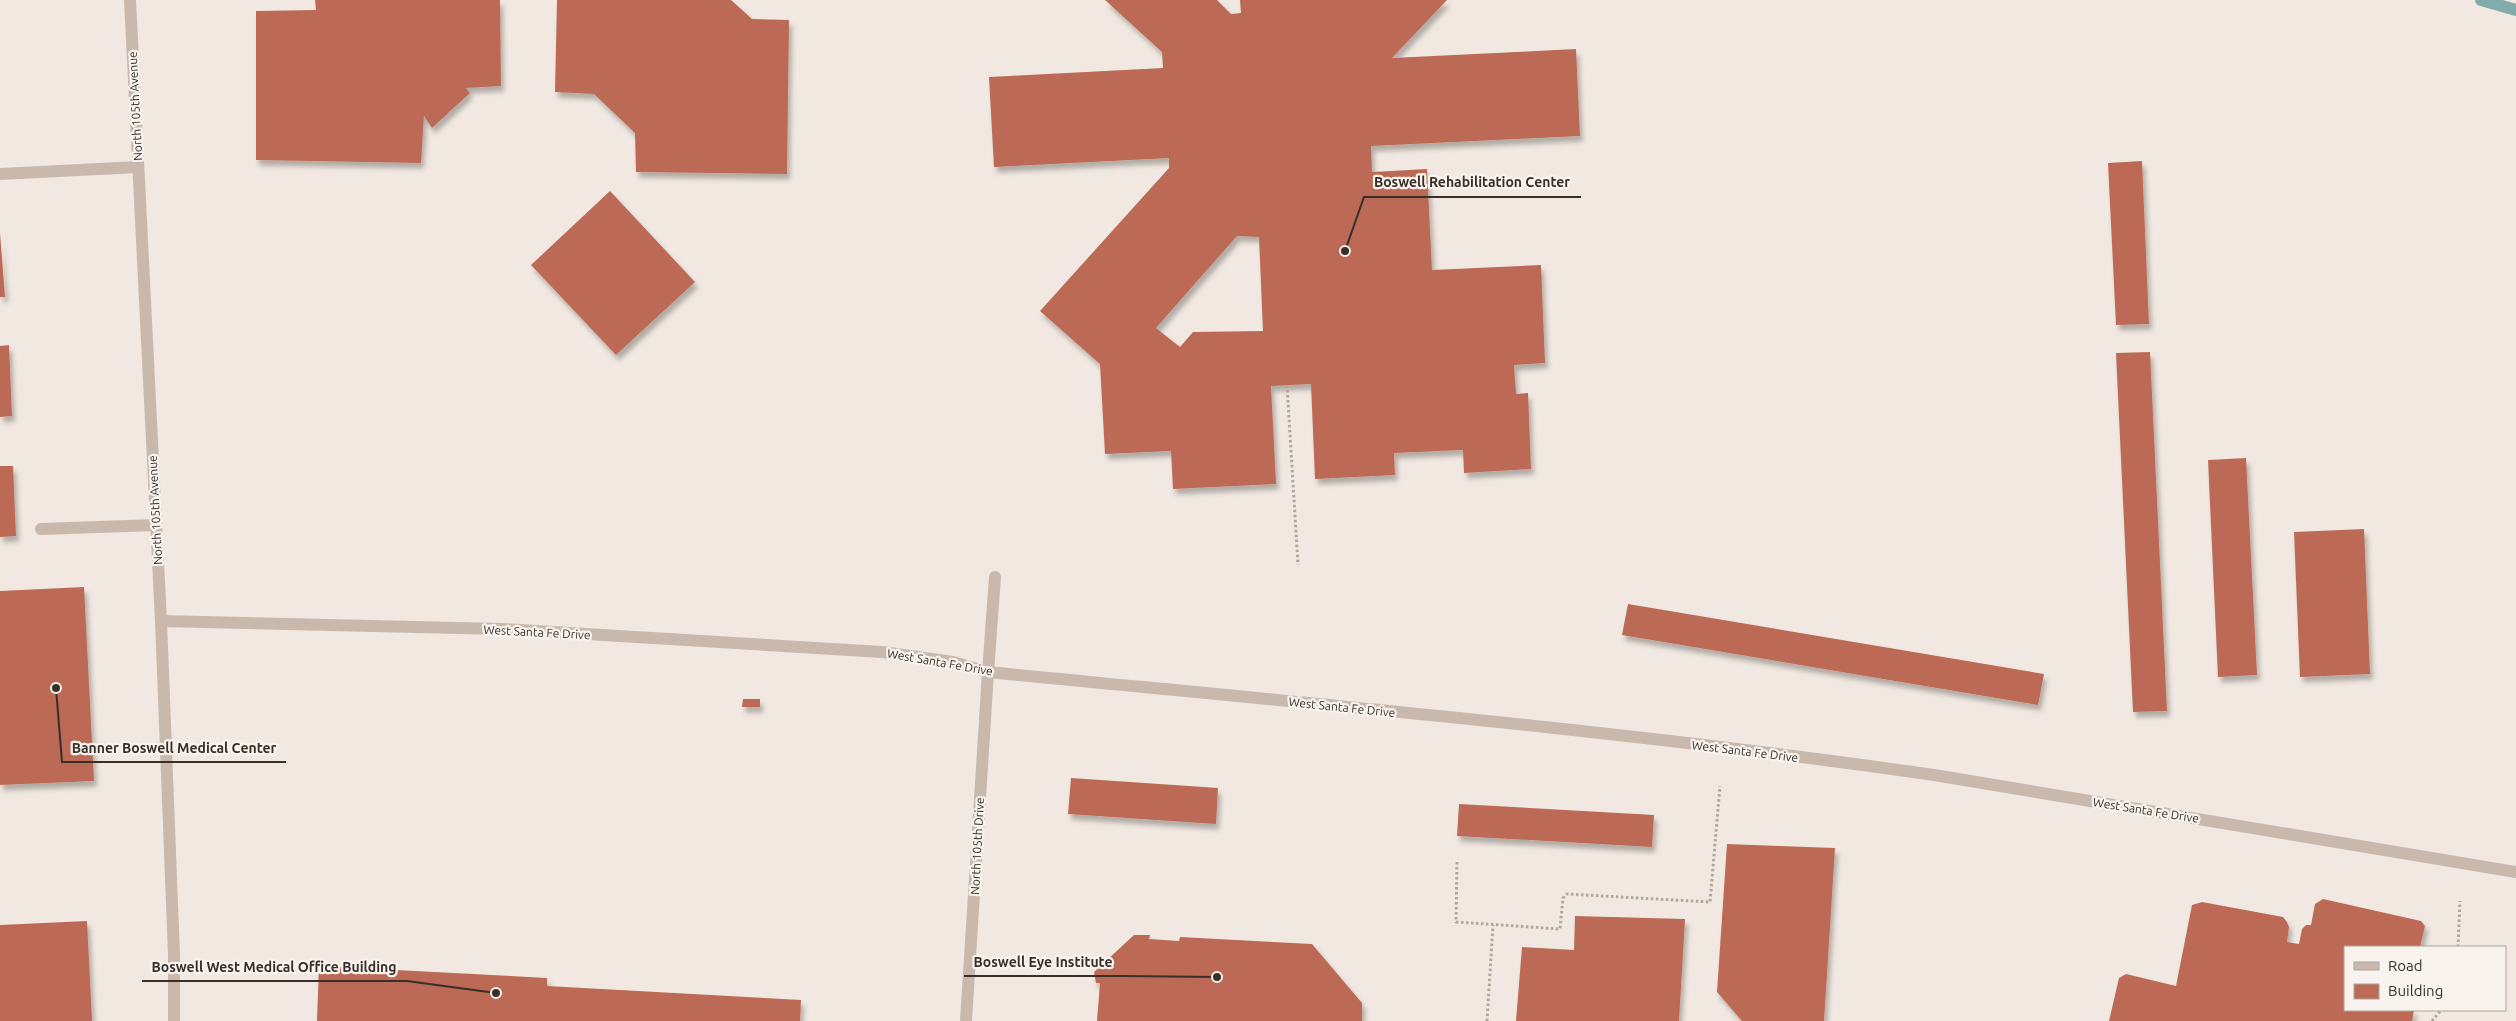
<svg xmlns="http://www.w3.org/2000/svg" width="2516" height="1021" viewBox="0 0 2516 1021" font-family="Ubuntu,sans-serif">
<defs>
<filter id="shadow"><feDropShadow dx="3" dy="5.5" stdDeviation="2.5" flood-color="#0004"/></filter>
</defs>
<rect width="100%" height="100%" fill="#f1e9e1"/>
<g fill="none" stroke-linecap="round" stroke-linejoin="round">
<path stroke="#82abac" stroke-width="12" d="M2481,0l35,10"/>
</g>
<g fill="#bc6b55" fill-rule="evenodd" filter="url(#shadow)">
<path d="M315,0h185l1,86 -35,2 4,5 -38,35 -8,-12 -3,47 -165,-3v-149l60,-1z"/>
<path d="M557,0h174l21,19 37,1 -2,154 -151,-2 -1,-39 -41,-39 -39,-2z"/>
<path d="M1105,0h112l14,14 10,-1 -1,-13h207l-55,58 184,-9 4,87 -209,10 1,26 55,-3 5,101 109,-5 4,98 -31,2 2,29 12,-1 3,76 -67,4 -1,-23 -69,3 1,22 -80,4 -4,-95 -40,2 5,98 -103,5 -2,-38 -66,3 -5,-90 -60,-53 129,-143v-10l-175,9 -5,-90 174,-9 -1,-16zM1237,236l22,1 4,94 -70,1 -13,15 -24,-19z"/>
<path d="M2142,161l7,163 -33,1 -8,-162z"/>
<path d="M610,191l85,91 -79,73 -85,-90z"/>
<path d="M0,233l5,64h-5z"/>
<path d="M9,345l3,71 -12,1v-71z"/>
<path d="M2150,352l17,359 -34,1 -17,-359z"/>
<path d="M2246,458l11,217 -39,2 -10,-217z"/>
<path d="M0,466h13l3,70 -16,1z"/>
<path d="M2364,529l6,145 -70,3 -6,-145z"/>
<path d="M84,587l10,194 -94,4v-194z"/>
<path d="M1628,604l416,70 -6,31 -416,-70z"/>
<path d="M743,699h17v8h-18z"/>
<path d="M1071,778l147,10 -2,36 -148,-10z"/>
<path d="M1459,804l195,11 -2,32 -195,-11z"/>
<path d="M1727,844l108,4 -11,173h-82l-25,-29z"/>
<path d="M2323,899l98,22 4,5 -5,21h-75v63h69l-2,11h-303l10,-43 7,-4 50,12 16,-81 10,-3 81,15 4,5 2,5 -2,15 12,2 3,-15 4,-4h5l4,-21z"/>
<path d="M1575,916l110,3 -6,102h-163l6,-74 52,3z"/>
<path d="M87,921l5,100h-92v-96z"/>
<path d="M1134,935h16l-1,4 30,2 1,-4 132,7 50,59v18h-265l3,-38h-4l-2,-11z"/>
<path d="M319,966l228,12v8l254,14 -1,21h-483z"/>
</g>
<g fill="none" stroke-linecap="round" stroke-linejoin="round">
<g stroke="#b5a498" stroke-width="3" stroke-dasharray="2.5 2.5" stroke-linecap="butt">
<path d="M1287,385l11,180"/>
<path d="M1457,862l-1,60 104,7 3,-31 4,-4 143,8 10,-116"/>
<path d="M2458,947l2,-46"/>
<path d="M1487,1021l6,-96"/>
<path d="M2432,1021l9,-11"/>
</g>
<g stroke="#c9b9ad" stroke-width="12">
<path d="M0,174l138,-7"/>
<path d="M41,529l115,-4"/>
<path d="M988,672l7,-95"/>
</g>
<g stroke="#c9b9ad" stroke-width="12">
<path d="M130,0l31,621 13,334v66"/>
<path d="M161,621l341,8 380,23 71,10 35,10c315,31 632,58 946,103l582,97"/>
<path d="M966,1021l22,-349"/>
</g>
</g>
<g text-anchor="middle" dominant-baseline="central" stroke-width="4.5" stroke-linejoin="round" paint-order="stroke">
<g font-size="12" fill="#382f2b" stroke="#f9f3ed">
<text transform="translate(135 106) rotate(-93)">North 105th Avenue</text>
<text transform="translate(155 510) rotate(-93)">North 105th Avenue</text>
<text transform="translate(537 632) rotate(3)">West Santa Fe Drive</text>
<text transform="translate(940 662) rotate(10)">West Santa Fe Drive</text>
<text transform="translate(1342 707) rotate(6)">West Santa Fe Drive</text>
<text transform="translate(1745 751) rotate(7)">West Santa Fe Drive</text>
<text transform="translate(2146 810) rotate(9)">West Santa Fe Drive</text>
<text transform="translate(977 846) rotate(-87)">North 105th Drive</text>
</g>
</g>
<path fill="none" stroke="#382f2b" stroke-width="2" d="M1345 251L1364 197H1581M56 688L62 762H286M1217 977L1123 976H964M496 993L407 981H142"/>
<g fill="#382f2b" stroke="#f9f3ed" stroke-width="2">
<circle cx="1345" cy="251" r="5"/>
<circle cx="56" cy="688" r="5"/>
<circle cx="1217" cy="977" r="5"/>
<circle cx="496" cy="993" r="5"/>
</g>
<g font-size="14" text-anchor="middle" font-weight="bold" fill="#382f2b" stroke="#f9f3ed" stroke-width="4.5" stroke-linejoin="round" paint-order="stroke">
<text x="1472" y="187">Boswell Rehabilitation Center</text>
<text x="174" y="753">Banner Boswell Medical Center</text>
<text x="1043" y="967">Boswell Eye Institute</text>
<text x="274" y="972">Boswell West Medical Office Building</text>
</g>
<rect x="2344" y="946" width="162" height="65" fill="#f9f3ed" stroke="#aca59f"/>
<rect x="2354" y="962" width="25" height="8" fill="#c9b9ad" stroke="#aca59f"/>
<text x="2388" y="971" font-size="15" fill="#382f2b">Road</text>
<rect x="2354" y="984" width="25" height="15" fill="#bc6b55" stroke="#aca59f"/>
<text x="2388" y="996" font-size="15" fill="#382f2b">Building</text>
</svg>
